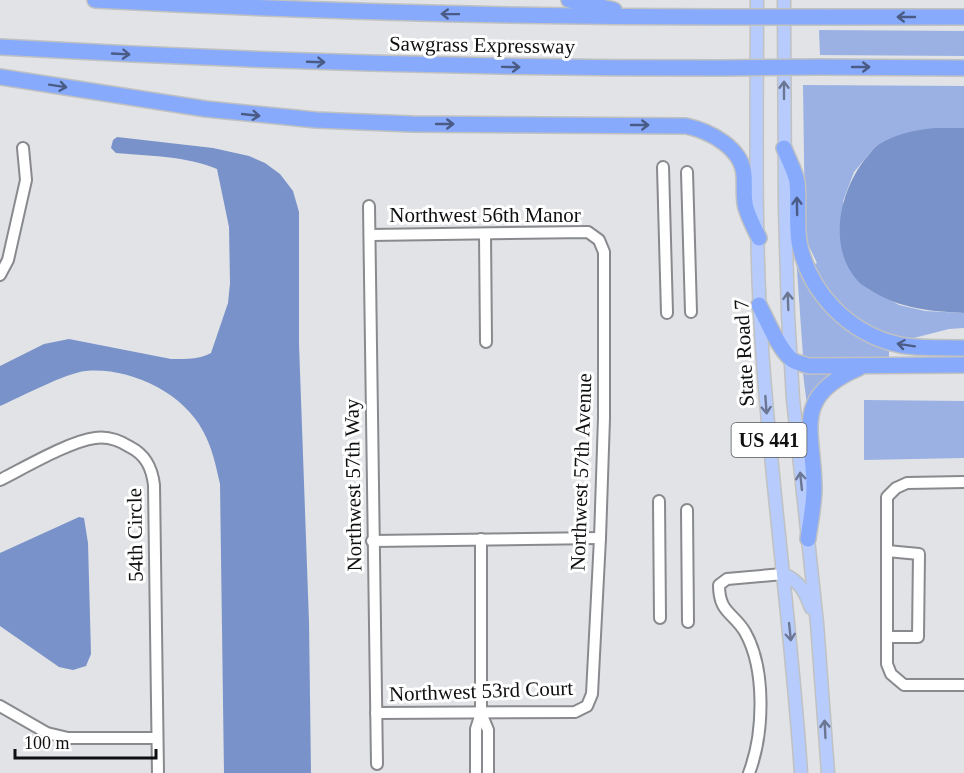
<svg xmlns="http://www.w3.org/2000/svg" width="964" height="773" viewBox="0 0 964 773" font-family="Georgia,serif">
<rect width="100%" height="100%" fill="#e1e3e6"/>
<g fill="#9bb1e3">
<path d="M819,30l145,1v25l-144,-1z"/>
<path d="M803,85l161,1v42h-30l-58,18 -22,26 -11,29 15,80 41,24 26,6 39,2v15l-15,1 -43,11 -22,-4 -43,-26 -29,-45 5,-2 -9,-19 -3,-17z"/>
<path d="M796,256l72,84v3l21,8v9l-70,-1 -16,-3z"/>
<path d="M803,373h31l-27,33z"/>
<path d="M864,400l100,1v57l-100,2z"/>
</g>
<g fill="#7992c9">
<path d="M934,128h30v185c-34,-2 -63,-4 -92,-22 -4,-3 -11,-6 -15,-11 -30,-34 -17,-90 9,-122 4,-4 7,-10 12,-13 19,-12 34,-14 56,-17z"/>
<path d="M117,137l96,11 36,8 16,7 15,11 13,17 6,21v132l10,278 2,151h-87l-4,-289c-4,-18 -8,-37 -17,-53 -20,-39 -75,-64 -117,-60 -21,2 -65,26 -86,35v-40l44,-22 25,-5 102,20c14,0 27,1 40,-6l17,-50 2,-20 -1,-56 -12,-58c-30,-13 -68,-13 -101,-16l-5,-5 2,-8z"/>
<path d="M79,517l5,1 4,25 3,111 -5,12 -13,4 -14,-3 -59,-41v-73z"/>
</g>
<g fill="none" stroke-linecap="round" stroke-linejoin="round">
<defs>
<g id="minor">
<path d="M663,167l4,146"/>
<path d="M687,172l4,140"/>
<path d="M369,206l8,558"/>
<path d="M485,234l1,108"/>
<path d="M370,235l218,-3 11,8 5,12v166l-4,120 -8,156 -5,12 -12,6 -199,1"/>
<path d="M0,275l8,-15 18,-80 -3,-32"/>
<path d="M0,480c24,-12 70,-39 95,-42 13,-2 24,2 35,9 16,8 22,21 24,38l4,288"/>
<path d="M964,482l-57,1 -11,5 -9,9v167l4,10 13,11h60"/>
<path d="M659,501l1,117"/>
<path d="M687,510l1,112"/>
<path d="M372,541l228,-3"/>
<path d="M887,551l32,3 -1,83h-31"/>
<path d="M0,706l47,27 21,5h89"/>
<path d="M481,713l7,17v43"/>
<path d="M476,773v-44l5,-16v-174"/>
<path d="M749,773c15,-39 17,-104 -4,-141 -12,-20 -26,-19 -26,-47l8,-6 56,-5"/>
</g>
<g id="major">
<path d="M757,0c0,121 -3,242 6,362 10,138 29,274 38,411"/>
<path d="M784,0l1,209 3,106 5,84 24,224 11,150"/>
<path d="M783,574c17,7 22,18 28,34"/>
</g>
<g id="highway">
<path d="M95,0c209,11 418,17 627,17"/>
<path d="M569,0l45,10"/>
<path d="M819,17h145"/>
<path d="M0,47c241,14 481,21 722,21"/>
<path d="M819,67l145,1"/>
<path d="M0,77l206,32 110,11 96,4 274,2c24,5 56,22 58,49 1,10 -1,23 2,33 3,10 8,20 13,30"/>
<path d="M784,148c4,11 11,23 13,34 2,20 -1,40 2,60 10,51 50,92 101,103 20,4 43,2 64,3"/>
<path d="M759,305c8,15 19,43 32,54 5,4 12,5 18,7l155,-1"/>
<path d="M808,539c2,-16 6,-34 6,-51 0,-56 -24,-91 45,-120"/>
</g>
</defs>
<use href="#minor" stroke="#888a8d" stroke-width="14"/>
<use href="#major" stroke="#c0c1c1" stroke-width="15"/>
<use href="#highway" stroke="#c0c1c1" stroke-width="18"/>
<use href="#minor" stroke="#fff" stroke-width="10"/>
<use href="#major" stroke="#b7ccfd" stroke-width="12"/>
<use href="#highway" stroke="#87aafc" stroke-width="15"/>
<defs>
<g id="highway-bridge">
<path d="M722,17h97"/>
<path d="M722,68l97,-1"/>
</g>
</defs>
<use href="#highway-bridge" stroke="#c0c1c1" stroke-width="18" stroke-linecap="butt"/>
<use href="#highway-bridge" stroke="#87aafc" stroke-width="15"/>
</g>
<defs><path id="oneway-shaft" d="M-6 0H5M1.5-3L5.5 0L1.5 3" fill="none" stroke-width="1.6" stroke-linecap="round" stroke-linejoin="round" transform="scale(1.5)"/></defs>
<g stroke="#4a5c86">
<use href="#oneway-shaft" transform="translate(450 14) rotate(-179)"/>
<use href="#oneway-shaft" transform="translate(906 17) rotate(180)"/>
<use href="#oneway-shaft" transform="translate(121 54) rotate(3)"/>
<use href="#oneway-shaft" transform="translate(316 62) rotate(2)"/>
<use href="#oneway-shaft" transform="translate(511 67) rotate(1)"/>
<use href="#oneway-shaft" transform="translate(861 67)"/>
<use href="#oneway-shaft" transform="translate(58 86) rotate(9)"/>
<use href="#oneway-shaft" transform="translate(251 115) rotate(6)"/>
<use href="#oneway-shaft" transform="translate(445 124)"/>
<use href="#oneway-shaft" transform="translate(640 125)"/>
<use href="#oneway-shaft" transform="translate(797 206) rotate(-91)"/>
<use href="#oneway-shaft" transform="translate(906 345) rotate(-171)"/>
</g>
<g stroke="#6b7792">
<use href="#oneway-shaft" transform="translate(784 90) rotate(-90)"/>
<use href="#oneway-shaft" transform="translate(788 301) rotate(-92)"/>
<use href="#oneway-shaft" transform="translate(766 405) rotate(86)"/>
<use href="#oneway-shaft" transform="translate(801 481) rotate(-96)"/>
<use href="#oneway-shaft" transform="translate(790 632) rotate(84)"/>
<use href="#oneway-shaft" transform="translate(825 729) rotate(-93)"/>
</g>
<g text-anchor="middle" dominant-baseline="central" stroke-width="6" stroke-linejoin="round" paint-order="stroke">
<rect fill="#fff" stroke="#565758" stroke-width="1.5" x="731.5" y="423" width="75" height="34" rx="4.5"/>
<g font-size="20" font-weight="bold" fill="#0e0f10">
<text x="769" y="440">US 441</text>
</g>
<g font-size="21" fill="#0e0f10" stroke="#fff">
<text transform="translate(482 45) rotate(1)">Sawgrass Expressway</text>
<text x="485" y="215">Northwest 56th Manor</text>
<text transform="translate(744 353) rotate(-93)">State Road 7</text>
<text transform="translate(581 472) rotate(-88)">Northwest 57th Avenue</text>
<text transform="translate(353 485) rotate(-91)">Northwest 57th Way</text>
<text transform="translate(135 535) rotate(-91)">54th Circle</text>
<text transform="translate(481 691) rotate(-2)">Northwest 53rd Court</text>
</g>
</g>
<path d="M15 749v9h141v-9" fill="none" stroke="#0e0f10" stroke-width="3"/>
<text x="24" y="749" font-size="18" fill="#0e0f10" stroke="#ffffff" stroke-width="4.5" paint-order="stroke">100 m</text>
</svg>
